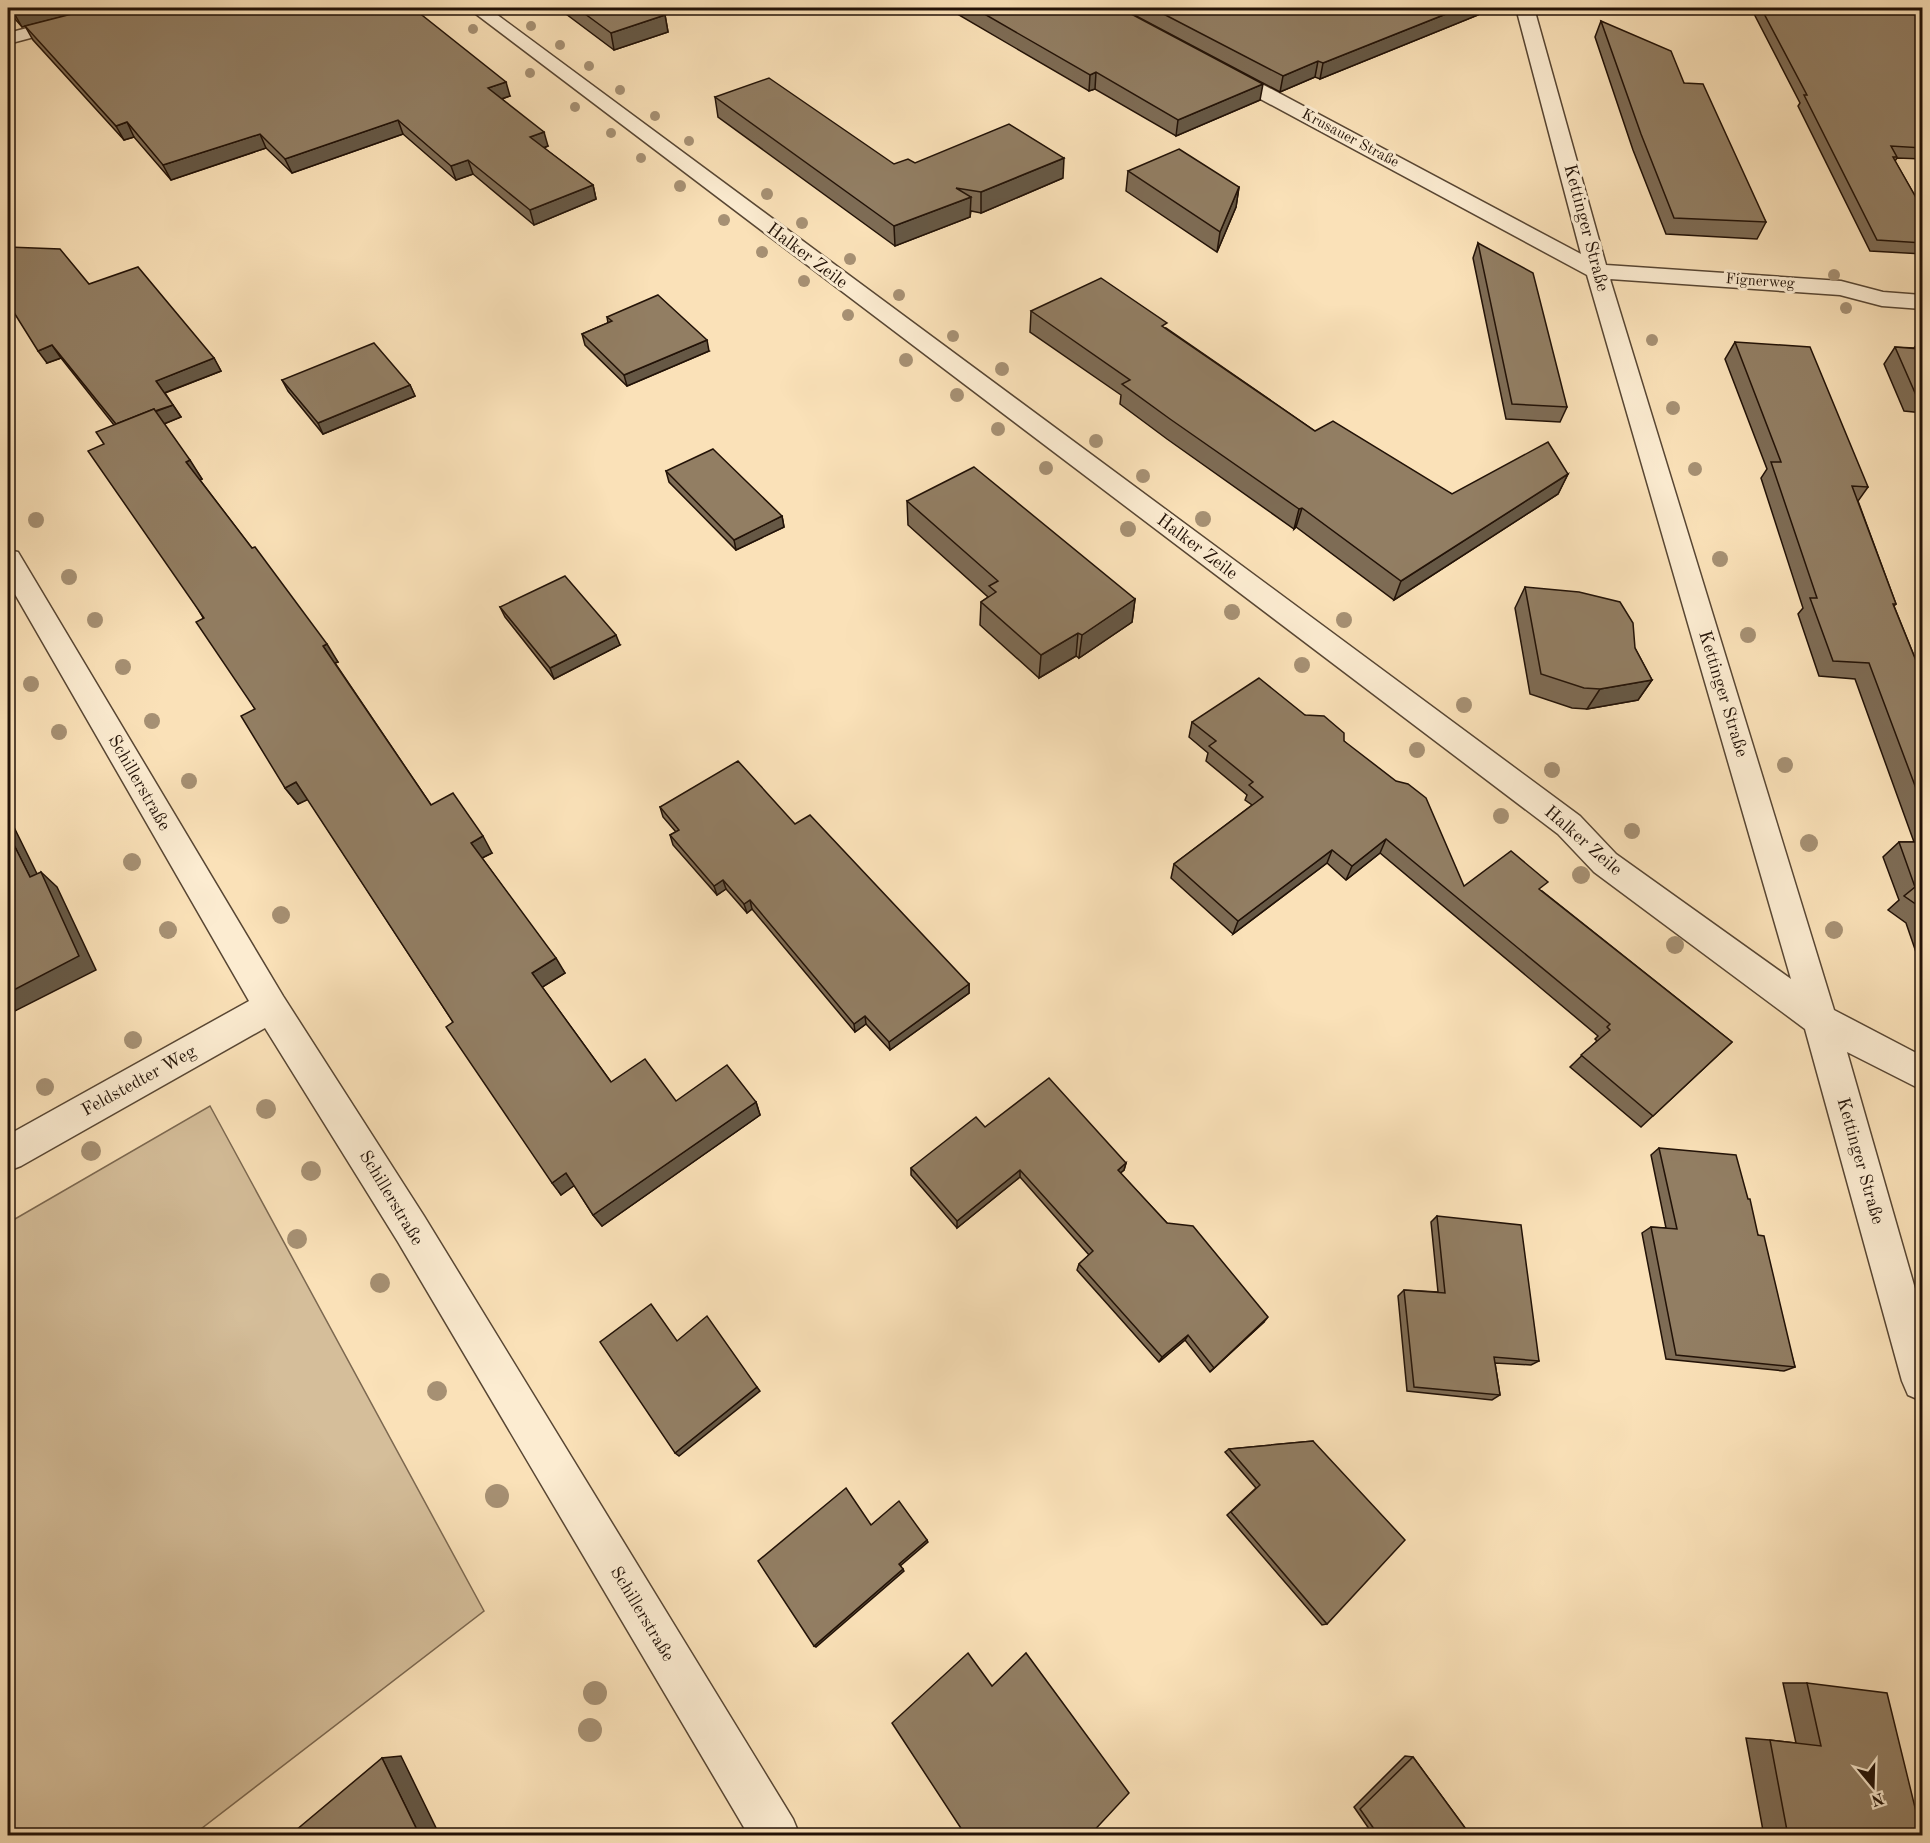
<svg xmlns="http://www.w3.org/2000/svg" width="1930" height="1843" viewBox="0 0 1930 1843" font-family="'Old Standard TT',serif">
<rect width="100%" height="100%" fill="#fae1b8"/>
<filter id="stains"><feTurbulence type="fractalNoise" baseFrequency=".00333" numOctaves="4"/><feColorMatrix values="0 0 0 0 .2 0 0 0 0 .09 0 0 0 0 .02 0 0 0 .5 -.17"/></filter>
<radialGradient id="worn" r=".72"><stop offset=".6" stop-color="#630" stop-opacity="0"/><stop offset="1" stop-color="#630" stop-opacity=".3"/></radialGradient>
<path fill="#d5be9a" stroke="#7c6850" stroke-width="1.5" d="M210,1106l274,505 -291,224h-185v-612z"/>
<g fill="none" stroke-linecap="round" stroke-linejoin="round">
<defs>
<g id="minor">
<path d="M104,8h27l-3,4 -120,32v-11z"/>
<path d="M468,8h20l1092,808 36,38 175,125 -204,-704 -371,-200 -2,-4 2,-4h14l351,187 -65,-246h18l72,257 235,16 42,11 39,3v14l-40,-3 -42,-11 -230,-16 224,731 88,46v34l-75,-38 75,261v88l-14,-6 -6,-14 -97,-352 -211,-157 -36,-38z"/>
<path d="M8,550l10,2 265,444 141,220 369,603 7,17h-51l-351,-594 -133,-214 -244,138 -13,5v-36l241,-134 -241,-419z"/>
</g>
</defs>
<use href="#minor" stroke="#584633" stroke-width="3"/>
<use href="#minor" fill="#fcecd1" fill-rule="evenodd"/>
</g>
<g fill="#a69073">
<circle cx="531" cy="26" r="5"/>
<circle cx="473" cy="29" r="5"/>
<circle cx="560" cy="45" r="5"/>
<circle cx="589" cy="66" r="5"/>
<circle cx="530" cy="73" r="5"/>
<circle cx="620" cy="90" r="5"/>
<circle cx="575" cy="107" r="5"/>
<circle cx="655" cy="116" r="5"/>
<circle cx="611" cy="133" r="5"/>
<circle cx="689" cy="141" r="5"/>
<circle cx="641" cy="158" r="5"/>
<circle cx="680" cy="186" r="6"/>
<circle cx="767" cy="194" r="6"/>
<circle cx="724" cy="220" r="6"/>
<circle cx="802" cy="223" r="6"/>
<circle cx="762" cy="252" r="6"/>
<circle cx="850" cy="259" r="6"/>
<circle cx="1834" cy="275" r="6"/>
<circle cx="804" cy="281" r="6"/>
<circle cx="899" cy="295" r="6"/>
<circle cx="1846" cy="308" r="6"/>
<circle cx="848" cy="315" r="6"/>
<circle cx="953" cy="336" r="6"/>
<circle cx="1652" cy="340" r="6"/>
<circle cx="906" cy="360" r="7"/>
<circle cx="1002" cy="369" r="7"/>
<circle cx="957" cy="395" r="7"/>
<circle cx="1673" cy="408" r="7"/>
<circle cx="998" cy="429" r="7"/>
<circle cx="1096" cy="441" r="7"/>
<circle cx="1046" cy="468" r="7"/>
<circle cx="1695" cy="469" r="7"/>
<circle cx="1143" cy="476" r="7"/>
<circle cx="1203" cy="519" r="8"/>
<circle cx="36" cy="520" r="8"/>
<circle cx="1128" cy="529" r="8"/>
<circle cx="1720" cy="559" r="8"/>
<circle cx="69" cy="577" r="8"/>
<circle cx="1232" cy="612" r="8"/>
<circle cx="95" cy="620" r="8"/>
<circle cx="1344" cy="620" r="8"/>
<circle cx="1748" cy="635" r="8"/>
<circle cx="1302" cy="665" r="8"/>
<circle cx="123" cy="667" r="8"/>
<circle cx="31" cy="684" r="8"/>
<circle cx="1464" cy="705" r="8"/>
<circle cx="152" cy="721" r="8"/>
<circle cx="59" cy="732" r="8"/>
<circle cx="1417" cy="750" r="8"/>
<circle cx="1785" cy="765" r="8"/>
<circle cx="1552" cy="770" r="8"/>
<circle cx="189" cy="781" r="8"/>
<circle cx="1501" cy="816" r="8"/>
<circle cx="1632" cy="831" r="8"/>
<circle cx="1809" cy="843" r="9"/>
<circle cx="132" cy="862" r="9"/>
<circle cx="1581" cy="875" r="9"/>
<circle cx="281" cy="915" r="9"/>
<circle cx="168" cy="930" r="9"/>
<circle cx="1834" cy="930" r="9"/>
<circle cx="1675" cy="945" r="9"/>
<circle cx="133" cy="1040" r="9"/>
<circle cx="45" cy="1087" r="9"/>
<circle cx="266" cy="1109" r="10"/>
<circle cx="91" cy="1151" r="10"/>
<circle cx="311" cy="1171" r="10"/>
<circle cx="297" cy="1239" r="10"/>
<circle cx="380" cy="1283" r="10"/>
<circle cx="437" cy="1391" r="10"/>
<circle cx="497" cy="1496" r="12"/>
<circle cx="595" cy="1693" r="12"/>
<circle cx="590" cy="1730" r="12"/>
</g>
<g fill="#7e6c55" stroke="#221207" stroke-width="1.5">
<path d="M8,8h405l97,88 -8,3 46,47 -4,2 49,37 3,14 -62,26 -61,-51 -17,6 -53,-46 -111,39 -26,-25 -95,32 -37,-43 -10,3 -91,-100 -8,-14 -3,1 -14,-16z"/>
<path d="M558,8h97l10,7 3,17 -54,18z"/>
<path d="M947,8h173l140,92 -84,36 -81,-47 -6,2z"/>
<path d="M1121,8h359l-2,7 -158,64 -5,-2 -35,15z"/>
<path d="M1751,8h172v151l-26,-1 -2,3 28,49v44l-53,-3 -72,-145 2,-3z"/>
<path d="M1601,21l83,62 82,139 -9,17 -91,-5 -33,-84 -38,-113z"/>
<path d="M715,97l179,67 21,-1 148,15 -82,35 -10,-2 -1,6 -75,29 -177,-129z"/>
<path d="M1128,171l111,16 -3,20 -19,45 -91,-61z"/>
<path d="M1478,243l89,164 -7,15 -54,-3 -33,-161z"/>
<path d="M89,284l125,74 7,13 -56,22 16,24 -17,7 38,55 -2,1 138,182 -3,1 96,142 61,48 -10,5 83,115 -23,14 69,95 65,19 80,1 4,13 -158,111 -9,-11 -19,-30 -13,10 -108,-173 -145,-223 -10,5 -13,-16 -30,-79 -151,-265 10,-19 -53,-67 -14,5z"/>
<path d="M1031,311l135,17 149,103 137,63 116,-20 -10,20 -164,106 -98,-73 -2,2 -127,-90 -47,-35 1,-9 -91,-63z"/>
<path d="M607,317l102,34 -82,35 -42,-41 -3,-11 26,-11z"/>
<path d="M1735,342l133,145 -10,14 38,103 -2,2 29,72v280h-5l-12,-35 -18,-13 11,-10 -16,-43 16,-15h15l-59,-163 -36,-3 -21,-62 5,-6 -42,-130 6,-9 -42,-110z"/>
<path d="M1917,344l6,1v68l-19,-2 -20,-47 11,-17 19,1z"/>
<path d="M282,380l128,5 5,11 -92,38 -35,-43z"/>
<path d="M666,471l116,45 2,11 -48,23 -67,-68z"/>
<path d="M907,501l228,98 -3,23 -53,36 -3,-2 -37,22 -59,-53 1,-23 7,-5 -80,-72z"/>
<path d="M1525,587l110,61 17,32 -14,20 -51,9 -15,-1 -42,-14 -15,-86z"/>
<path d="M500,607l120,38 -66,34 -49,-62z"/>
<path d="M1305,715l39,26 120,145 78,5 190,151 -91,85 -71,-60 27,-26 -2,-2 3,-3 -218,-183 -34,27 -19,-17 -94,71 -62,-56 3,-14 78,-59 -7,-5 2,-5 -41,-34 2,-8 -19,-16 3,-15z"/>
<path d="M660,807l135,17 174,160v9l-79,57 -24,-26 -11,8 -103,-123 -5,4 -21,-24 -9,6 -44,-50 -3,-10 6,-3 -13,-15z"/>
<path d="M985,1127l141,36 -2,7 -4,3 47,50 97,99 -54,50 -25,-32 -26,22 -82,-92 2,-6 10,-9 -69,-78 -63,51 -46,-53v-7z"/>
<path d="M1659,1148l99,87 37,132 -11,4 -118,-12 -24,-126 9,-6 15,1 -15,-73z"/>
<path d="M1437,1216l102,145 -8,4 -36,-2 5,32 -8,5 -85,-9 -9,-95 6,-6 34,2 -7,-70z"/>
<path d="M1313,1441l14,183 -5,1 -95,-110 29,-27 -31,-36 4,-3z"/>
<path d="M1783,1683h24l115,153h-158l-18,-98 24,2 26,3z"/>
<path d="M1405,1756l8,1 58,79h-97l-20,-29z"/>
</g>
<g fill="#665845" stroke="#221207" stroke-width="1.5">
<path d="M37,8h60l-75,19 -8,-14z"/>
<path d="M1461,8h19l-2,7 -158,64 3,-16z"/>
<path d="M665,15l3,17 -54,18 -3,-17z"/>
<path d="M1318,61l-3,16 -35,15 3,-16z"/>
<path d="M1096,72l-1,17 -6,2 1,-16z"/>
<path d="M506,82l4,14 -18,6 -4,-14z"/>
<path d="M1263,84l-3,16 -84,36 2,-16z"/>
<path d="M398,120l5,14 -111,39 -7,-14z"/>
<path d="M127,122l7,15 -10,3 -8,-14z"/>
<path d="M544,132l4,14 -14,5 -4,-14z"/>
<path d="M260,134l6,14 -95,32 -8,-15z"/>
<path d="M1064,158l-1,20 -82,35v-21z"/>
<path d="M468,160l5,14 -17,6 -5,-14z"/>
<path d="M593,185l3,14 -62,26 -4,-15z"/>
<path d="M1239,187l-3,20 -19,45 3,-20z"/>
<path d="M971,197l-1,20 -75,29 -1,-20z"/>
<path d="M707,340l2,11 -82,35 -3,-11z"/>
<path d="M52,345l9,13 -14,5 -9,-12z"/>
<path d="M214,358l7,13 -57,22 -8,-12z"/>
<path d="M410,385l5,11 -92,38 -5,-11z"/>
<path d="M173,405l8,12 -55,22 -9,-13z"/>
<path d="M190,460l12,19 -4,1 -12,-18z"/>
<path d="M1568,474l-10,20 -164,106 7,-19z"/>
<path d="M1302,508l-6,19 -2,2 5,-20z"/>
<path d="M782,516l2,11 -48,23 -2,-10z"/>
<path d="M1135,599l-3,23 -53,36 3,-23z"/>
<path d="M1078,633l-2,23 -37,22 2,-23z"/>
<path d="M616,635l4,10 -66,34 -4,-11z"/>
<path d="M327,644l11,18 -4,1 -11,-17z"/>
<path d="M1652,680l-14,20 -51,9 13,-20z"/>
<path d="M296,782l13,17 -11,5 -13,-16z"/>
<path d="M8,815l38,77 -16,-15 -22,-44z"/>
<path d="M483,836l9,17 -12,6 -9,-16z"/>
<path d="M1386,839l-6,14 -34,27 6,-14z"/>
<path d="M1332,850l-5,13 -94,71 5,-13z"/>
<path d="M41,872l16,15 39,83 -81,41 -7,-5v-13z"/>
<path d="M723,880l3,9 -9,6 -3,-9z"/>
<path d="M750,900l2,9 -5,4 -3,-9z"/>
<path d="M556,958l9,15 -24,15 -9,-15z"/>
<path d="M969,984v9l-79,57 -1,-8z"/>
<path d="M865,1016l1,8 -11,8 -1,-8z"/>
<path d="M756,1102l4,13 -158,111 -9,-11z"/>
<path d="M1126,1163l-2,7 -8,7 2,-7z"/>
<path d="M1020,1170v7l-63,51v-7z"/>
<path d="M566,1173l9,12 -14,10 -9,-12z"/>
<path d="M1268,1317l-4,5 -54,50 4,-4z"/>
<path d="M1188,1335l-3,5 -26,22 3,-5z"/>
<path d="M757,1387l3,4 -81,65 -4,-3z"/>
<path d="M927,1540l1,2 -28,24 -1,-2z"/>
<path d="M903,1569l1,2 -88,76 -2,-1z"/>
<path d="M401,1756l39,80h-20l-38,-78z"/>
</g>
<g fill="#927e63" stroke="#221207" stroke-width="1.5">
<path d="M9,8h28l-23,5z"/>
<path d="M95,8h318l93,74 -18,6 56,44 -14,5 63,48 -63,25 -62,-50 -17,6 -53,-46 -113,39 -25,-25 -97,31 -36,-43 -11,4 -91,-100z"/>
<path d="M577,8h78l10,7 -54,18z"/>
<path d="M974,8h146l143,76 -85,36 -82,-48 -6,3z"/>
<path d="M1152,8h309l-138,55 -5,-2 -35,15z"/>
<path d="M1761,8h162v140l-32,-2 6,11h-4l30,53v33l-46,-3 -73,-145h3z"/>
<path d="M1601,21l70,30 13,32 19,1 63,138 -92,-4 -33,-84z"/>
<path d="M769,78l125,86 14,-5 7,4 94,-39 55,34 -83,34 -25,-4 15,9 -77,29 -179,-129z"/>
<path d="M1179,149l60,38 -19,45 -92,-61z"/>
<path d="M1478,243l55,30 34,134 -55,-3z"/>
<path d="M8,247l52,2 29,35 49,-17 76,91 -58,23 17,24 -18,6 -1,-2 -38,15 -64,-79 -14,6 -30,-48z"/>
<path d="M1101,278l66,45 -5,3 153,105 18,-10 119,73 96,-52 20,32 -167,107 -99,-73 -3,1 -129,-90 -48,-35 8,-4 -99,-69z"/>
<path d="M658,295l49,45 -83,35 -42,-41 30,-13 -5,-4z"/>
<path d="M1735,342l75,5 58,140 -16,-1 44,118h-3l30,74v129l-54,-144 -36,-2 -23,-63h7l-46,-136h10z"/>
<path d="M374,343l36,42 -92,38 -36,-43z"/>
<path d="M1917,344l6,1v50h-7l-21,-48 24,2z"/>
<path d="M154,409l36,51 -4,2 66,86 3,-1 72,97 -4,2 108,159 22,-12 30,43 -12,7 85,115 -24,15 79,109 34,-23 31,42 51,-36 29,37 -163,113 -27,-42 -14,10 -106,-156 7,-5 -157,-240 -11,6 -44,-72 14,-7 -59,-87 8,-4 -116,-167 16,-7 -8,-12z"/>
<path d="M713,449l69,67 -48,24 -68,-69z"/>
<path d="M974,467l161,132 -53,36 -4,-2 -37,22 -60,-53 15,-10 -7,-6 9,-5 -91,-80z"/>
<path d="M565,576l51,59 -66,33 -50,-61z"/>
<path d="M1525,587l54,5 41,10 13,21 2,25 17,32 -52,9 -16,-1 -43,-14z"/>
<path d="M1259,678l46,37 19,1 20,17v8l52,40 12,3 18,14 38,88 47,-35 37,31 -9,7 193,153 -79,74 -72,-61 29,-25 -3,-3 3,-3 -224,-185 -34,27 -20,-16 -94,71 -64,-57 89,-67 -14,-12 4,-3 -44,-36 7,-5 -24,-19z"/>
<path d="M738,761l57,63 15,-9 159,169 -80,58 -24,-26 -11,8 -104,-124 -6,4 -21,-24 -9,6 -44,-51 9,-5 -19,-23z"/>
<path d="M8,833l22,44 11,-5 38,84 -71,37z"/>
<path d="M1899,842h24v67l-19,-13 11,-9z"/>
<path d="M1049,1078l77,85 -8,7 49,53 26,3 75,91 -54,51 -26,-33 -26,22 -83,-93 14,-13 -73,-81 -63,51 -46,-53 65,-51 9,10z"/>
<path d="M1659,1148l77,7 12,44h2l8,36 6,1 31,131 -119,-12 -25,-128 26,2z"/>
<path d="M1437,1216l84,9 18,136 -45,-4 6,38 -86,-8 -10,-97 41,3z"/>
<path d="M651,1304l26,37 30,-25 50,71 -82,66 -75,-111z"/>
<path d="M1313,1441l92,99 -78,84 -96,-112 29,-27 -31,-36z"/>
<path d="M846,1488l25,37 28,-24 28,39 -28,24 4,5 -89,77 -56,-85z"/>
<path d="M968,1653l24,33 34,-33 103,140 -40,43h-123l-74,-113z"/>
<path d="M1807,1683l80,10 35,143h-134l-18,-96 51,6z"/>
<path d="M1413,1757l58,79h-92l-19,-27z"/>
<path d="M382,1758l38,78h-131z"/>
</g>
<g text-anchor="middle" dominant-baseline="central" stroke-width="6" stroke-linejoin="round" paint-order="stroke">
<g font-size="15" fill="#221207" stroke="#fcecd1">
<text transform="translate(1350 139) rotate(28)">Krusauer Straße</text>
<text transform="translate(1760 282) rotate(4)">Fignerweg</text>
</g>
<g font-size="18" fill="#221207" stroke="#fcecd1">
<text transform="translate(1586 228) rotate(75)">Kettinger Straße</text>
<text transform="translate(807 256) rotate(37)">Halker Zeile</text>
<text transform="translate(1197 547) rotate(37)">Halker Zeile</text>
<text transform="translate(1723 694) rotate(73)">Kettinger Straße</text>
<text transform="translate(139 783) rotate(60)">Schillerstraße</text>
<text transform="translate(1583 841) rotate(41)">Halker Zeile</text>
<text transform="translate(139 1081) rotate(-29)">Feldstedter Weg</text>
<text transform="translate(1860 1161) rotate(74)">Kettinger Straße</text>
<text transform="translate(391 1198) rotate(59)">Schillerstraße</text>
<text transform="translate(642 1614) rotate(59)">Schillerstraße</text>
</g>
</g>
<rect width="1930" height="1843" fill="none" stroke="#fae1b8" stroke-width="30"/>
<rect x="9" y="9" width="1912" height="1825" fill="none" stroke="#221207" stroke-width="3"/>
<rect x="15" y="15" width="1900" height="1813" fill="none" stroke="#221207" stroke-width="1.5"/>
<g transform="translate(1873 1786) rotate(161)" stroke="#fcecd1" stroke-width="4.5" paint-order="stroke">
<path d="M0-4.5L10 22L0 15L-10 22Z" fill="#221207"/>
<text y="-9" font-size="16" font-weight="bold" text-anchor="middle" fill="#221207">N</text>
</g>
<rect width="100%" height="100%" filter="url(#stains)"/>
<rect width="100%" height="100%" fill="url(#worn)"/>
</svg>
